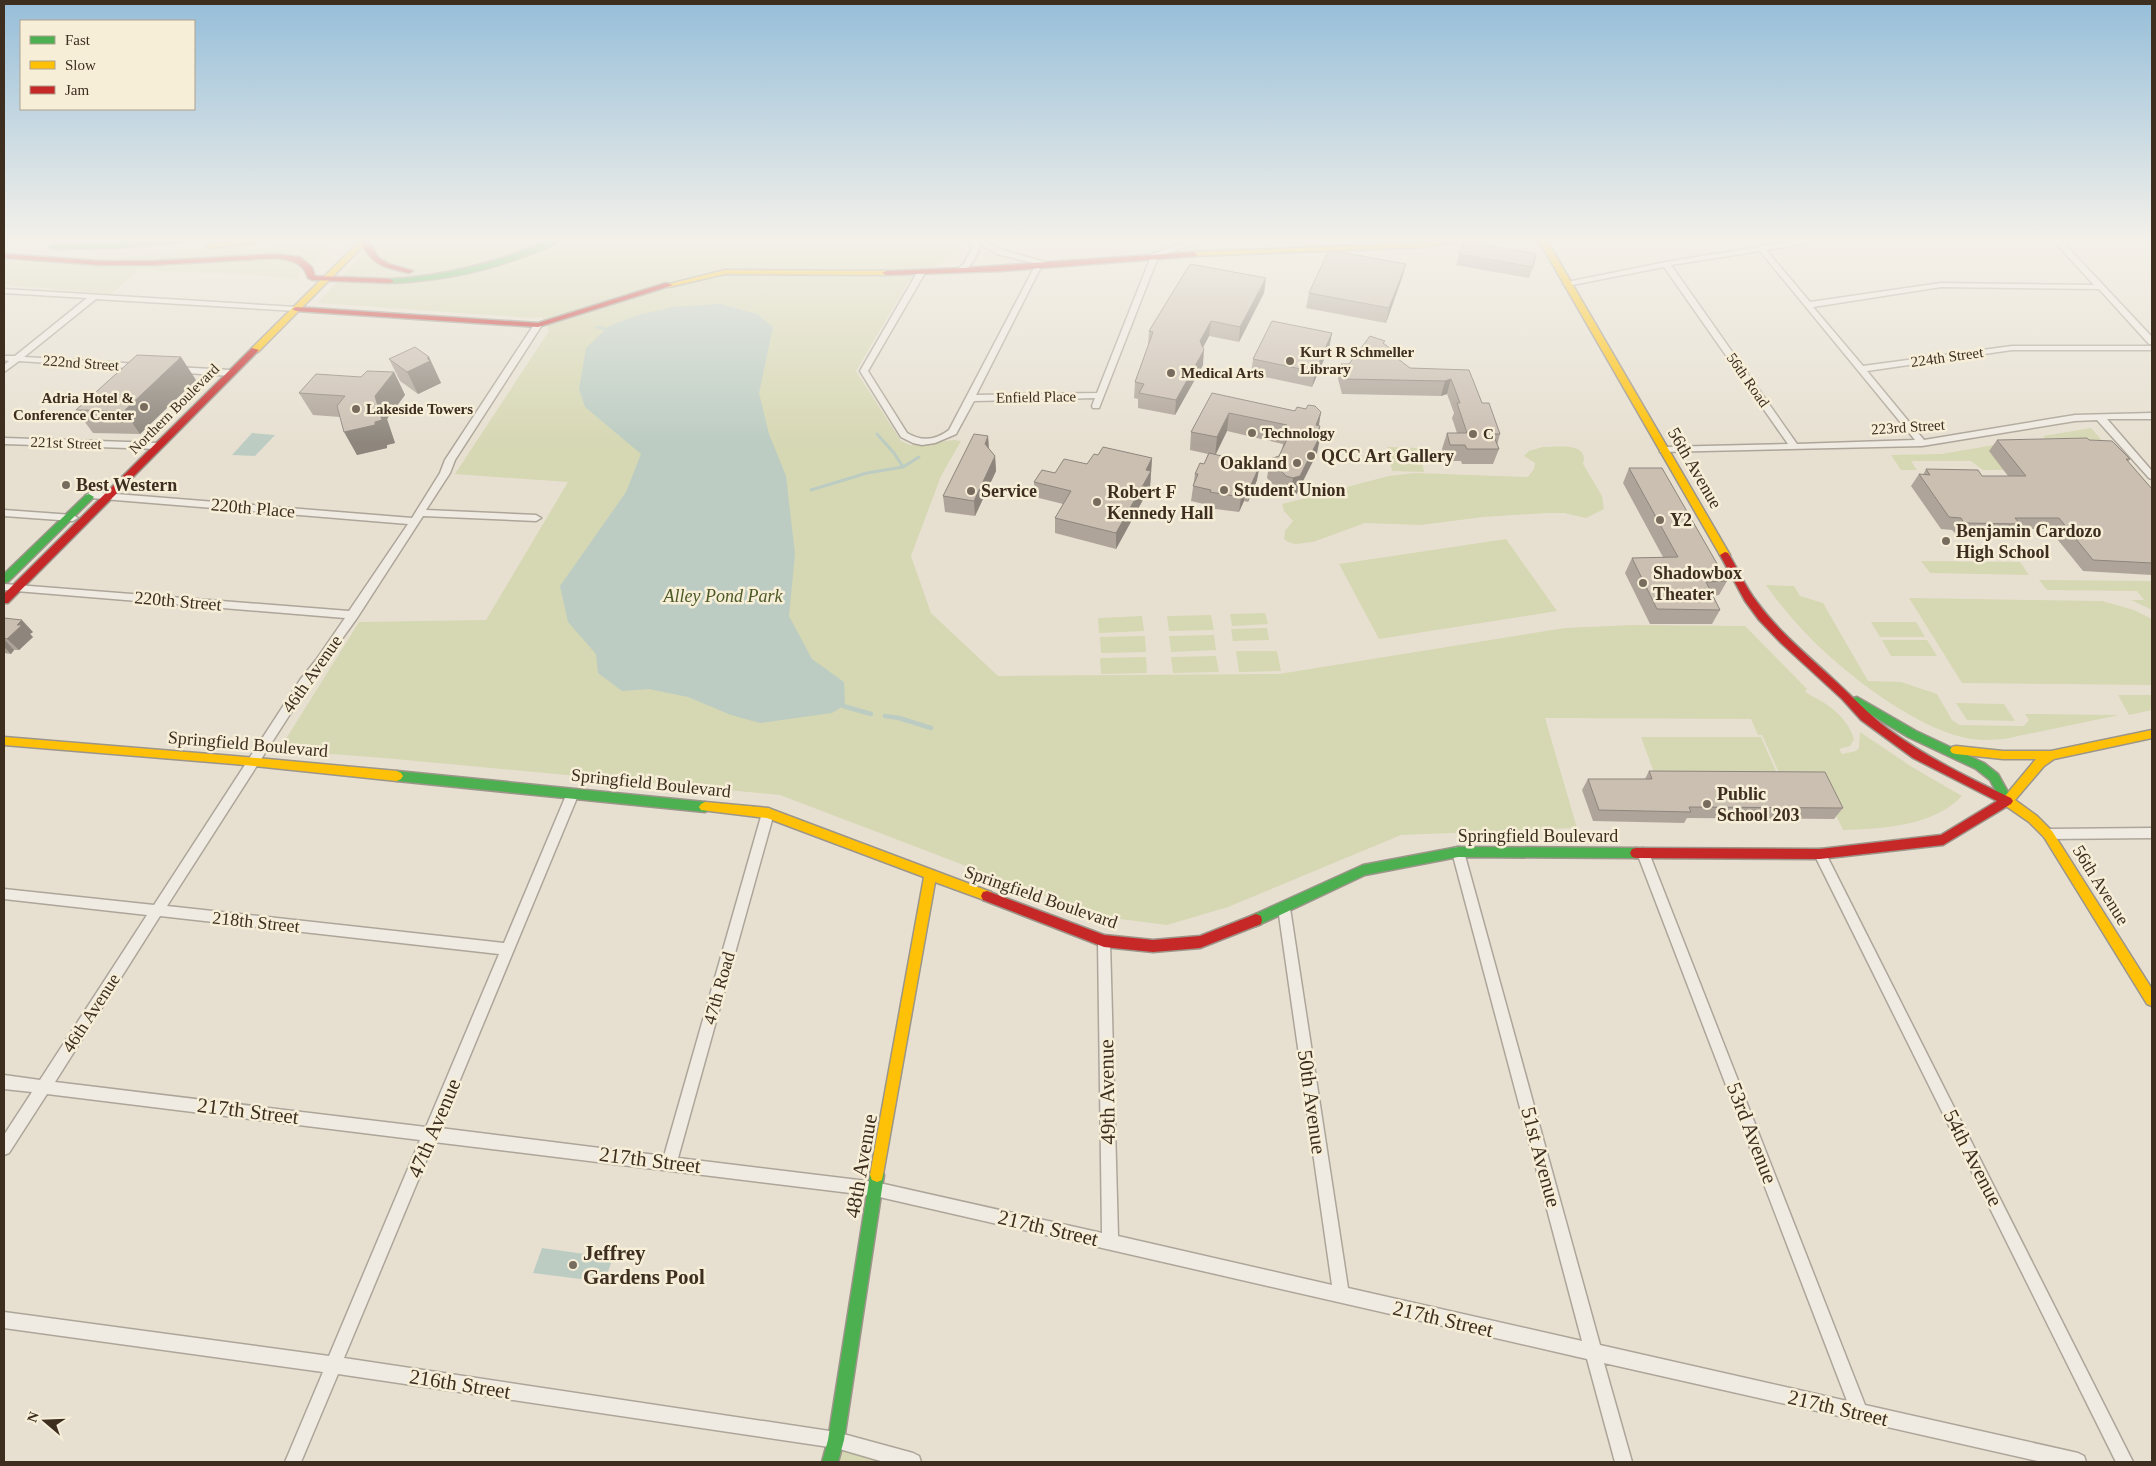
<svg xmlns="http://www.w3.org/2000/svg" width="2156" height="1466" viewBox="0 0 2156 1466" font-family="Georgia,serif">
<rect width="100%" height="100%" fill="#e7e0d1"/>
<g fill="#d6d7b3">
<path d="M286,239h53l-25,25 -7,-4 -195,-1 87,-8z"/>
<path d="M377,239h581l2,7 -8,10 -43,25 -53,90 45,70 9,4 44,-5 7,1 -20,35 -30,80 20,57 67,63 281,-2 286,-46 66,-3 114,1 62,63 -2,2c6,6 10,6 16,10 15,9 28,21 33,38l-4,7 -11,3 3,5 14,-3 3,-3 1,-16 52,35 50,29c-28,30 -81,33 -119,34l-24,-52 -38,-1 -19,-42h-4l-7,-16 -206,-1 32,110 -176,7 -173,72 -61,18 -70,-9 -317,-121 -396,-37 -105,-8 80,-128 127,-2 82,-138 -113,-8 94,-143 -7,-14 -11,1 -213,-15 46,-51 2,2 11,-11z"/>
<path d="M251,259l32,1 14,3 4,8 -4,9 -41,-5 -117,-5 -28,24 -107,-9v-24l74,4z"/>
<path d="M2091,428l15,17 -31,1 -8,-8h-18l3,4h-3l-6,-6z"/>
<path d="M2006,443l-16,8 14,19h-21l-12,-9h-60l6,9h-16l-10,-15 50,-1z"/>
<path d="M1387,447l32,1 5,24 -32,-1z"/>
<path d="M1543,447c14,0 47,-5 40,17l19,32 2,13 -18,9 -22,-5h-18l-63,4 -62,8 -56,-2 -52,19 -18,2 -7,-2 -4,-3 1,-8 8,-10 -9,-10 -2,-7 20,-5 17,-12 20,2 50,-13 26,-3 113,4 6,-8 1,-6 -11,-7 5,-5z"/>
<path d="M1506,539l51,72 -178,28 -40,-75z"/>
<path d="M1921,561l99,1 9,13 -99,-2z"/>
<path d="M2039,580l113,1v29l-21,-10h13l-7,-9 -90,-1z"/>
<path d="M1766,585l28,1 6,10 23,7 45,78 33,1 36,12 15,26 8,5 64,1 5,-6 -4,-6 94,1 -115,24c-14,1 -28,2 -42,-2 -25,-6 -47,-19 -69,-32 -50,-33 -93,-71 -127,-120z"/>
<path d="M1909,598l193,3 32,9 18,9v66l-190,-2z"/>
<path d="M1265,613l3,11 -36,2 -2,-12z"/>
<path d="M1211,615l3,15 -45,1 -2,-15z"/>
<path d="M1142,616l2,15 -45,2 -1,-15z"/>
<path d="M1871,622h45l9,15h-45z"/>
<path d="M1267,628l2,12 -36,1 -2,-12z"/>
<path d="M1214,635l2,15 -45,2 -2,-16z"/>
<path d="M1145,636l1,16 -45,1 -1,-16z"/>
<path d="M1882,640h45l10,16h-46z"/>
<path d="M1236,651h41l4,20 -42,1z"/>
<path d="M1216,656l3,16 -46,1 -2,-16z"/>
<path d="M1146,657l1,16 -46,1 -1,-16z"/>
<path d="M2118,695h34v15l-23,5z"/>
<path d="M1956,703l48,1 11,17 -48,-1z"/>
<path d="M1641,737h120l18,41h-123z"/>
<path d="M836,1440l78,22h-84z"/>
</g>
<g fill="#bcccc2">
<path d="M720,304l37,10 16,13 -14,66 10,41 17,42 9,78 -6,62 23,43 32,23 1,23 -13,8 -72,10 -29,-8 -43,-18 -39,-8 -27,2 -24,-18 -2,-19 -28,-32 -8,-36 66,-94 15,-38 -56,-47 -6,-18 7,-41 23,-22 29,-11 36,-8z"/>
<path d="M252,433l23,2 -20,21 -23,-1z"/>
<path d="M542,1248l71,10 -9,24 -71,-9z"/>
</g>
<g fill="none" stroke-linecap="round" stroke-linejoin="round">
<g stroke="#bcccc2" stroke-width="3">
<path d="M597,327l9,2"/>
<path d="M903,467l16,-10"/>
<path d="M811,490l56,-17 36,-6 -9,-14 -17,-19"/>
</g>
<g stroke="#bcccc2" stroke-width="4.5">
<path d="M843,706l28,8"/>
<path d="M885,716l14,2 32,10"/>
</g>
<defs>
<g id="street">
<path d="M970,239h10l23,11 49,14 -4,2 -6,-1 -66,130 121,-2 55,-139 45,-15h11l-50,18 -59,151h-6l-1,-2 3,-8 -121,3 -18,33 -21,9 -13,2 -9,-2 -12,-6 -41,-66 58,-100 7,2 -57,98 39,62c15,9 29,7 42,-3l86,-164 3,-2 -41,-10 -18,-10 1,4c-5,10 -10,24 -23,24l-1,-2 8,-6 8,-16z"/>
<path d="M1807,239h17l-4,2 -54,9 44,52 131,-19 153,2 -42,-46h8l92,98v7h-3l-50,-55 -158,-2 -128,20 50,59 149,-20h140v4h-140l-145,21 57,69 151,-25 77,-2v6h-45l45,52v8l-3,-1 -52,-58 -22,1 -153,25 -262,6v-4l3,-1 125,-3 -124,-177 -97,19 -4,-2 4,-2 99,-20zM1760,251l155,189 -118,4 -126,-179z"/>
<path d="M4,289l292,18 4,2 -4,2 -200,-12 -72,58 115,7 4,3 -1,2 -123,-8 -15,11v-7l5,-4 -5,-1v-4h11l72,-58 -83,-5z"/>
<path d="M535,323l7,2 -87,135 -5,13 -24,37 110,5 5,3 -5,3 -113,-5 -66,102 -49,68 -141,220 337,37 63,-150 2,-3h8l2,3 -139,335 224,28 98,-343 2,-3 4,-2 4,2 2,3 -96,345 197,24 227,51 -4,-292 1,-4 5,-2 5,2 1,4 8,295 214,49 -54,-377 2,-4 4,-1 4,1 2,4 58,380 234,53 -130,-489 2,-4 4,-1 4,1 2,4 136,493 247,56 -210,-548 2,-4 4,-1 4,1 2,4 216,552 213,48 6,3 2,6h-44l-438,-99 28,99h-17l-28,-103 -712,-163 -441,-54 -90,216 492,74 77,21 6,3 2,6h-37l-48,-14 -498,-74 -37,88h-16l38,-90 -319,-44v-16l325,44 91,-216 -373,-46 -38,59 -5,2v-20l28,-43 -28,-3v-14l36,5 107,-165 -143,-16v-10l150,16 146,-225 16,-20 29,-42 -341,-28v-6l345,27 59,-87 -317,-26 -5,-3 5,-3 321,26 28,-45 5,-13zM160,916l339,38 -73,173 -371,-45z"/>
<path d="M175,367l56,3 4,3 -4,3 -59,-4 -1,-2z"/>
<path d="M4,438l155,5 4,3 -4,3 -155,-5z"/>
<path d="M4,510l69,5 5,3 -5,3 -69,-5z"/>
<path d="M2152,828v10l-104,1 -4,-2 -2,-3 2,-3 4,-2z"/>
<path d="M1820,849l4,1 309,612h-17l-302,-608 2,-4z"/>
</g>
<g id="fast">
<path d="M169,239h30l-4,2 -83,7 -59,1 -4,-2 4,-2 59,-1z"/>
<path d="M552,239h10c-9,7 -22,11 -32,15 -45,18 -91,27 -140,29l-4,-2 4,-2c58,-3 109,-17 162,-40z"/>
<path d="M89,494l5,3 -2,2 -84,83 -4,1v-9l82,-79z"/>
<path d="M1857,697l59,34 68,32 14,11 15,27 -2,3h-8l-13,-24 -14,-11 -68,-32 -55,-33 -1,-3 1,-3z"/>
<path d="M397,771l308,31 4,2 2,3 -2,3 -4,2 -308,-31 -4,-2 -2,-3 2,-3z"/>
<path d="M1458,847l178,1 4,1 2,4 -2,4 -4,1 -178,-1 -93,18 -104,49 -5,2 -5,-2 -1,-4 1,-4 112,-51z"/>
<path d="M877,1168l5,2 2,5 -40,265 -6,22h-16l6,-22 42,-265 2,-5z"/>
</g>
<g id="slow">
<path d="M250,239h23l-4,2 -60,7 -4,-2 4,-2z"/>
<path d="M362,239h8l-112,113h-6v-4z"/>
<path d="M1449,239h17l-4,2 -37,6 -232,9 -4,-2 4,-2 232,-9z"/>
<path d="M1538,239h8l184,316 -2,2 -3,1 -5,-3z"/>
<path d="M725,270l161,1 4,2 -4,2 -161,-1 -56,13 -4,-2z"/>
<path d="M2152,730v8l-98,21 -10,7 -29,34 22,16 15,15 100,158v17l-5,-2 -103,-167 -15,-15 -26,-18 -2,-3 35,-42h-33l-47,-5 -4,-1 -2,-3 2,-3 4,-1 47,5h48z"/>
<path d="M4,737l230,19 163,15 4,2 2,3 -2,3 -4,2 -163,-17 -230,-19z"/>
<path d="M705,802l63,6 223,84 2,4 -2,4 -4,1 -52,-19 -53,298 -5,2 -5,-2 -2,-5 54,-298 -157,-59 -66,-8 -2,-3 2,-3z"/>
</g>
<g id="jam">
<path d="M361,239h6l12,19 10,6 24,7 -4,2c-26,-6 -36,-7 -49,-32z"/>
<path d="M1193,252l4,2 -1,2 -194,15 -116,4 -4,-2 4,-2 77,-3z"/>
<path d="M4,254l97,7h52l123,-7 24,3 12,10 3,9 75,3 4,2 -4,2 -78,-3 -4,-2c-5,-16 -17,-18 -32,-20l-123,7h-52l-97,-7z"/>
<path d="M666,283l7,2 -135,42 -242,-16 -4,-2 4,-2 242,16z"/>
<path d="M252,348l7,2 -251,253h-4v-9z"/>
<path d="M1725,552l3,1c10,16 17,34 29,49 21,29 49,52 75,76 19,17 36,36 56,51 38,28 81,49 123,69l2,3 -2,3 -68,41 -123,14 -184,-1 -4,-1 -2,-4 2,-4 4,-1 184,1 121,-14 56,-34 -84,-43 -52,-38 -19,-21 -61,-56 -22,-23 -14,-19 -25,-46z"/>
<path d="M987,891l117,44 49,5 47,-4 56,-22 5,2 1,4 -1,4 -61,24 -47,4 -49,-5 -121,-47 -2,-4 2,-4z"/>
</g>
</defs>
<use href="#street" stroke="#ada599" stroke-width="3"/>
<use href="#fast" stroke="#9c958a" stroke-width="3"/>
<use href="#slow" stroke="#9c958a" stroke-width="3"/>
<use href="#jam" stroke="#9c958a" stroke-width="3"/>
<use href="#street" fill="#efebe3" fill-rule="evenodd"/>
<use href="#fast" fill="#4caf50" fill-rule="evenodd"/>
<use href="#slow" fill="#ffc107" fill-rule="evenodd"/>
<use href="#jam" fill="#c62828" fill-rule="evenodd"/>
<defs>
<path id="rail" d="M4,245l9,-6"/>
</defs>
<use href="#rail" stroke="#afaaa2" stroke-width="4"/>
<use href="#rail" stroke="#f7eed8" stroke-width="2.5" stroke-dasharray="8" stroke-linecap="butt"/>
</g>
<g fill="#afa499">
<path d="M1459,254l74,13 -4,11 -73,-13z"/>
<path d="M1406,264l-4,14 -16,45 -80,-15 3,-15z"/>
<path d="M1266,278l-2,15 -25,49 -30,-6 -6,12v17l-28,50 -37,-7v-9l-4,-1 1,-16 13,-36 1,-15z"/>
<path d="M1332,333l-3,15 -17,39 -61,-13 2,-15z"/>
<path d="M1384,344l7,5 -1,4 20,15 59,2 13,33 18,31 -3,11 2,4 -6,15h-31l-1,-3h-15l-4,-12 5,-16h10l-5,-15 2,-5 -7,-19 -6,2 -99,-2 -4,-15 3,-15h8z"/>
<path d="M429,357l12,26 -23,11 -18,-13 -11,-22z"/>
<path d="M394,372l11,23 -18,24 8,24 -8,2v3l-30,7 -17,-38 -27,-2 -14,-22z"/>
<path d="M196,380l-56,54 -47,-1 -17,-23z"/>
<path d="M1212,393l83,18 26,1 -3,13 1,8 -2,20 -21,42 -6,2 -7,-2 -16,-17 3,-19 9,-3 3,-6 1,-6 -56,-13 -12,24 42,25 -9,22 -4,-1 -5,11 -31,-4v-3l-17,-4 4,-27 9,-10 4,-10 -18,-4 1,-18z"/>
<path d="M988,436l1,13 6,7 1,15 -21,45 -30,-4 -2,-16z"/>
<path d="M1997,440h92l41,19 -2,3 24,27v86l-69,-4 -34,-42h-33l-5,7 -55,-2 -4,-4 -11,-1 -30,-43 8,-12 4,1 3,-6 56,7h26l-19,-25z"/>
<path d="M1152,458l-2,29 -34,62 -61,-16v-15l8,-14 -28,-7 -1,-15 21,-9 32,-9z"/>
<path d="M1629,468l98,113 -8,14 -6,1 7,14 -8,14h-62l-25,-51 7,-15 31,-1 -40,-74z"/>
<path d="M4,618l29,14 -3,2 3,3 -14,13h-5l-3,4 -7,-1z"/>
<path d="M1649,771l194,37 -9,11 -147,-1 -3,5 -91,-2 -11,-31 6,-11h57z"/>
</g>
<g fill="#8e867d">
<path d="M1406,264l-4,14 -16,45 3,-15z"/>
<path d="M1266,278l-2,15 -25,49 1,-15z"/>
<path d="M1211,321l-2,15 -11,20 2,-15z"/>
<path d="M1332,333l-3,15 -17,39 3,-15z"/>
<path d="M1204,350l-1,15 -28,50 1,-15z"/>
<path d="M181,357l15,23 -56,54 -16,-23z"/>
<path d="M429,357l12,26 -23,11 -11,-22z"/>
<path d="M394,372l11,23 -18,24 8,24 -8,2v3l-30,7 -13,-23 31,-10v-26z"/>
<path d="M1451,379l-4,15 -6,2 4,-15z"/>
<path d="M1321,412l-3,19 -2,-6z"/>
<path d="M1229,413l-2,18 -12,25 2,-19z"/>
<path d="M1320,426l-2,15 3,-7 -4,19 -21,42 -6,2 3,-19z"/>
<path d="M988,436l1,16 -4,-8z"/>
<path d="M995,456l1,15 -21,45 -1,-15z"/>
<path d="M1152,458l-2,29 -34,62v-16l30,-63z"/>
<path d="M1260,465l-3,15 -9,22 2,-15z"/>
<path d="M1246,486l-2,15 -5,11 2,-15z"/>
<path d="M22,620l11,12 -3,2 3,3 -14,13 -12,-11 10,-14z"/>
<path d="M4,639l10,11 -3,4 -7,-7z"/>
</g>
<g fill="#cbbfb2" stroke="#8e867d">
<path d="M1464,241l72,13 -3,13 -74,-13z"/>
<path d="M1329,250l77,14 -17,44 -80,-15z"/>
<path d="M1190,264l76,14 -26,49 -29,-6 -11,20 4,9 -28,50 -37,-7 5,-9 -9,-2 18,-50 -4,-1z"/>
<path d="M1272,321l60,12 -17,39 -62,-13z"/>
<path d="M1370,336l15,5 -2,2 8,6 -2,3 21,16 59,2 13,33h7l11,31h-7l6,15h-32l-2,-4h-15l-3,-12h20l-10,-30h3l-9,-24 -6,2 -101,-2 -3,-15h8z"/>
<path d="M415,347l14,10 -2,1 3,3 -23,11 -18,-13z"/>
<path d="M137,355l44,2 -57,54 -48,-1z"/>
<path d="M367,371l27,1 -19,24 7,24 -7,2v3l-31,7 -7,-26 8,-10 -46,-3 17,-19 45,3z"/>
<path d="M1212,393l83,18 2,-4 9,2 2,-4 7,1 6,6 -5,13 4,1 -3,7 4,1 -21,42 -7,2 -7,-2 -16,-17 9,-3 11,-23 -5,-1 2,-7 -58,-12 -12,24 -26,-5z"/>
<path d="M974,434l14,2 -3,8 10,12 -21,45 -31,-5z"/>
<path d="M2087,438l2,2 23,1 18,18h-4l26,30v74l-59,-3 -34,-42h-44l5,6 -56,-1 -3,-5 -12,-1 -30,-43 11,1 -4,-6 52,1 4,6h44l-29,-36z"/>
<path d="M1103,447l49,11 -6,12 5,1 -35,62 -61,-15 16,-27 -37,-9 8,-12 13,3 9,-14 23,5 7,-10 4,1z"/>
<path d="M1209,453l51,12 -10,22 -4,-1 -5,11 -31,-5 1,-2 -18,-4 5,-12h-3l5,-11 4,1z"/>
<path d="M1629,468h33l65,113 -21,1 14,28 -63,-1 -25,-51 46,-1z"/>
<path d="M4,618l18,2 -5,5h5l-15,14 -3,-1z"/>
<path d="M1649,771l176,1 18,36 -154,-1 2,5 -92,-2 -11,-31h64z"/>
</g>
<linearGradient id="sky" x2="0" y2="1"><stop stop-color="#96bed9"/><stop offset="0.54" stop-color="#f4f1ea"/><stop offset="1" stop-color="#f4f1ea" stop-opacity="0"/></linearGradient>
<rect width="2156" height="444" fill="url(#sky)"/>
<g fill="#786c5e" stroke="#f7eed8" stroke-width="2">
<circle cx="1290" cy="361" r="5"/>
<circle cx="1171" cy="373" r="5"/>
<circle cx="144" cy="407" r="5"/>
<circle cx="356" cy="409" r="5"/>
<circle cx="1252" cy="433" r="5"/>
<circle cx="1473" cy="434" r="5"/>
<circle cx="1311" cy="456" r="5"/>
<circle cx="1297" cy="463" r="5"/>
<circle cx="66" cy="485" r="5"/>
<circle cx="1224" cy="490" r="5"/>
<circle cx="971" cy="491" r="5"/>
<circle cx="1097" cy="502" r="5"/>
<circle cx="1660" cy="520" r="5"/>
<circle cx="1946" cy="541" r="5"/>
<circle cx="1643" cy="583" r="5"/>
<circle cx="1707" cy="804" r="5"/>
<circle cx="573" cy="1265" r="5"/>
</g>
<g text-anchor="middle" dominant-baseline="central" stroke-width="5" stroke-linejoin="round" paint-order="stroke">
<g font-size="15" font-weight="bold" fill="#3d2e20" stroke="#f7eed8" text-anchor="start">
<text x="1300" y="352">Kurt R Schmeller<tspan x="1300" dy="17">Library</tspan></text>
<text x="1181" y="373">Medical Arts</text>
<text x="134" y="398" text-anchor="end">Adria Hotel &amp;<tspan x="134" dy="17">Conference Center</tspan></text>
<text x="366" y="409">Lakeside Towers</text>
<text x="1262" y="433">Technology</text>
<text x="1483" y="434">C</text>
</g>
<g font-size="15" fill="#3d2e20" stroke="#f7eed8">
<text transform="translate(1947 357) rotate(-8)">224th Street</text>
<text transform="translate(81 363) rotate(4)">222nd Street</text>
<text transform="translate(1748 380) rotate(55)">56th Road</text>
<text transform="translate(1036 397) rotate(-1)">Enfield Place</text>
<text transform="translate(174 409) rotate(-45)">Northern Boulevard</text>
<text transform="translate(1908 427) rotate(-4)">223rd Street</text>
<text transform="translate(66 443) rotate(2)">221st Street</text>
</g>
<g font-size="18" font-weight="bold" fill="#3d2e20" stroke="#f7eed8" text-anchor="start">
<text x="1321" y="456">QCC Art Gallery</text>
<text x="1287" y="463" text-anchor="end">Oakland</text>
<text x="76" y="485">Best Western</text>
<text x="1234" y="490">Student Union</text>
<text x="981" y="491">Service</text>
<text x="1107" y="492">Robert F<tspan x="1107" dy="21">Kennedy Hall</tspan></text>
<text x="1670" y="520">Y2</text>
<text x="1956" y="531">Benjamin Cardozo<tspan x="1956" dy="21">High School</tspan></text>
<text x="1653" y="573">Shadowbox<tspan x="1653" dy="21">Theater</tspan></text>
<text x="1717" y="794">Public<tspan x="1717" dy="21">School 203</tspan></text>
</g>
<g font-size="18" fill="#3d2e20" stroke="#f7eed8">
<text transform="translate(1695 468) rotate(60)">56th Avenue</text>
<text transform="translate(253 508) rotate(5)">220th Place</text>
<text transform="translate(178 601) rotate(5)">220th Street</text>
<text transform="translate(312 674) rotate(-55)">46th Avenue</text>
<text transform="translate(248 744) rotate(5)">Springfield Boulevard</text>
<text transform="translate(651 783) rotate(6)">Springfield Boulevard</text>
<text x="1538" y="836">Springfield Boulevard</text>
<text transform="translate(2101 885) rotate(58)">56th Avenue</text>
<text transform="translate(1041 897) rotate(19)">Springfield Boulevard</text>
<text transform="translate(256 922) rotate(6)">218th Street</text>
<text transform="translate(719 988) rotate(-74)">47th Road</text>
<text transform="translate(91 1013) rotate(-57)">46th Avenue</text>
</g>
<g font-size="18" font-style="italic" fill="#4d5a26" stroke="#f7eed8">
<text x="723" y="596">Alley Pond Park</text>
</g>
<g font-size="21" fill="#3d2e20" stroke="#f7eed8">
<text transform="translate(1107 1092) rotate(-91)">49th Avenue</text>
<text transform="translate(1312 1102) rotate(82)">50th Avenue</text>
<text transform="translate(248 1111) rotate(7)">217th Street</text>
<text transform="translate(434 1128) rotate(-67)">47th Avenue</text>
<text transform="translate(1752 1133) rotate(69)">53rd Avenue</text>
<text transform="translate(1541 1157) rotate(75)">51st Avenue</text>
<text transform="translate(1973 1158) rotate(63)">54th Avenue</text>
<text transform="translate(650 1160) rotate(7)">217th Street</text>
<text transform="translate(861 1166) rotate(-80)">48th Avenue</text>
<text transform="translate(1048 1228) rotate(13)">217th Street</text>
<text transform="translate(1443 1319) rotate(13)">217th Street</text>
<text transform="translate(460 1384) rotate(9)">216th Street</text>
<text transform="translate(1838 1408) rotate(13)">217th Street</text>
</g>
<g font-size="21" font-weight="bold" fill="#3d2e20" stroke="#f7eed8" text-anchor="start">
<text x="583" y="1253">Jeffrey<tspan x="583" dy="24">Gardens Pool</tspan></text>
</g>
</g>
<rect width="2156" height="1466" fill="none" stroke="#3d2e20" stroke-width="10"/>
<rect x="20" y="20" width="175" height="90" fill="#f7eed8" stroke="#ada18e"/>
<rect x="30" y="36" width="25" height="8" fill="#4caf50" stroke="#ada18e"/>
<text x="65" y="45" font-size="15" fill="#3d2e20">Fast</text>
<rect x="30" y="61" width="25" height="8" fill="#ffc107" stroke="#ada18e"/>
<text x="65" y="70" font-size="15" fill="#3d2e20">Slow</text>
<rect x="30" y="86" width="25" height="8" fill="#c62828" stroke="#ada18e"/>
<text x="65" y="95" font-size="15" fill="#3d2e20">Jam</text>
<g transform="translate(45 1421) rotate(289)" stroke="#f7eed8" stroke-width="4" paint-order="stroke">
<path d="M0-4L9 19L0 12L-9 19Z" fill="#3d2e20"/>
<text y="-8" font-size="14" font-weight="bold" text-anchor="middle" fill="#3d2e20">N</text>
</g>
</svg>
